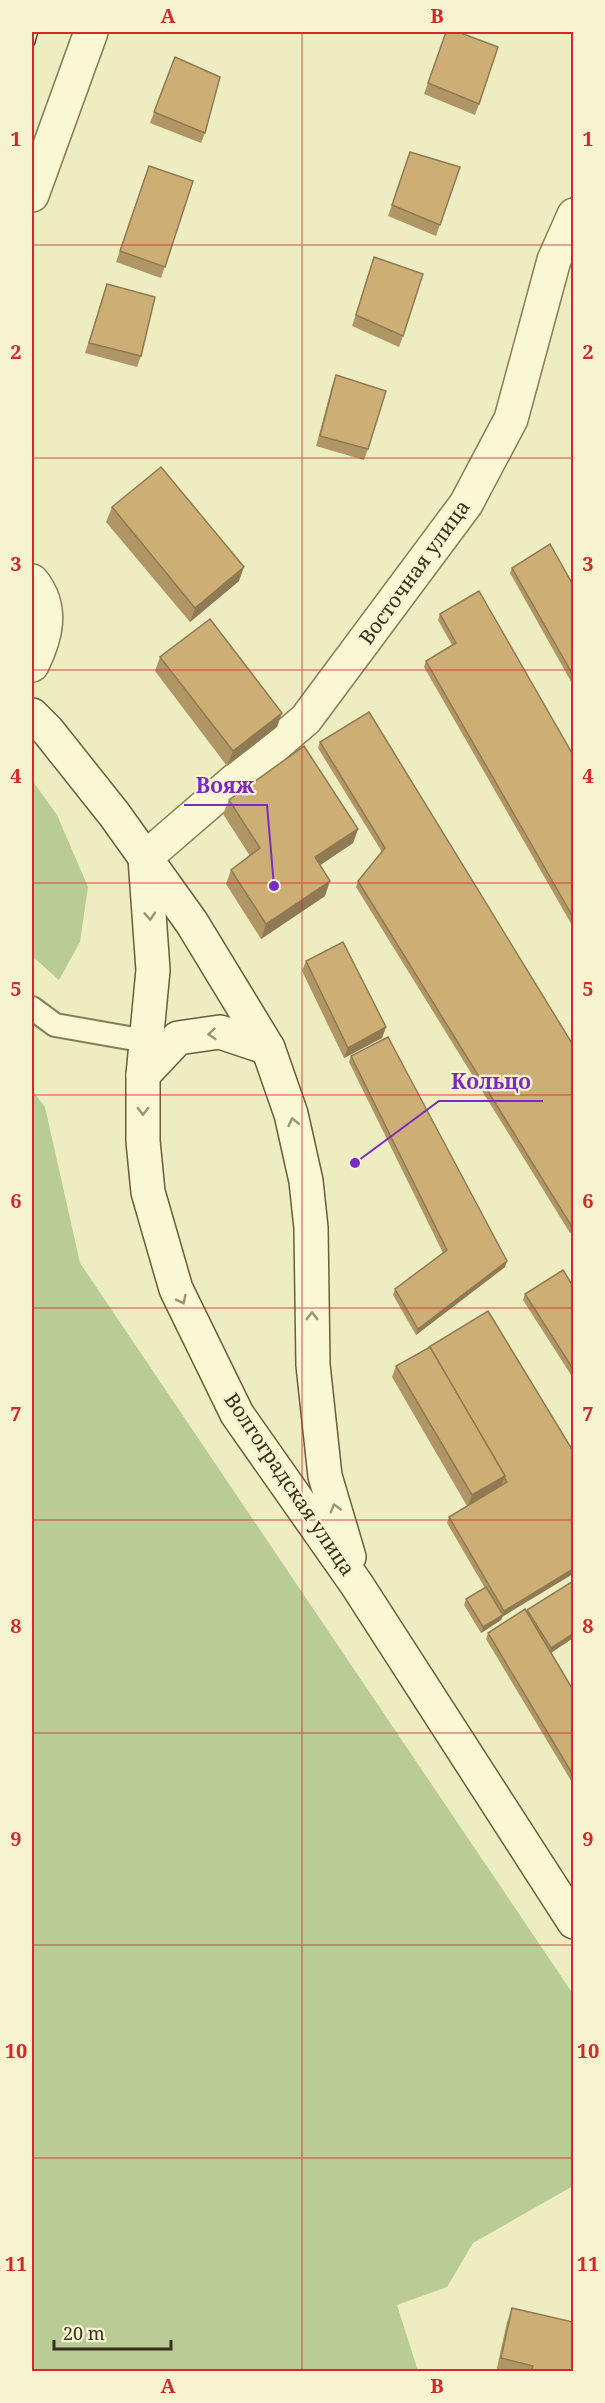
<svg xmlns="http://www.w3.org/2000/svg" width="605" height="2403" viewBox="0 0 605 2403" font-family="'Noto Serif',serif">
<rect width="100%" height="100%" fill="#eeecc1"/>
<g fill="#b9cc95">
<path d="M32,780l25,35 31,72 -8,55 -21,38 -27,-24z"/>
<path d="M32,1090l13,17 35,156 493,731v192l-100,57 -26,44 -50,18 21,66h-386z"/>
</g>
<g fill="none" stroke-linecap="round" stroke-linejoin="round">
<defs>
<path id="service" d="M32,1008l23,17 91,16"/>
<g id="minor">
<path d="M32,195l59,-163"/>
<path d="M32,581c22,27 14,56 0,84"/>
<path d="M145,858l161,-139 160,-215 45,-85 43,-159 20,-45"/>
</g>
<g id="secondary">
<path d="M32,715l16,16 66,83 78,109 76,125 23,66 15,67 5,47 2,137 12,111 24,81"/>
<path d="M145,858l8,112 -10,105v66l5,51 28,97 61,125 120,171 217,337"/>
<path d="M143,1075l35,-37 42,-6 48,16"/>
</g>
</defs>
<use href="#service" stroke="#887d58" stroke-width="26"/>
<use href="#minor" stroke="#887d58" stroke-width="36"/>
<use href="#secondary" stroke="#6a5e3b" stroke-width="36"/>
<use href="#service" stroke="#f9f7d4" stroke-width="22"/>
<use href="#minor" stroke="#f9f7d4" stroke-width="33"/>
<use href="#secondary" stroke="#f9f7d4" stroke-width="33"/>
<defs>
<path id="rail" d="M32,43l3,-11"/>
</defs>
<use href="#rail" stroke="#37301d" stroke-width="7"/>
<use href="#rail" stroke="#f6f4d0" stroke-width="4.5" stroke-dasharray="14" stroke-linecap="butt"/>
</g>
<g fill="#b09665">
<path d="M446,32l33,72 -4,11 -51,-21z"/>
<path d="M175,57l30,76 -4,10 -51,-20z"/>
<path d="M410,152l50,15 -24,69 -48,-20z"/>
<path d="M149,166l44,15 -32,97 -45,-16z"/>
<path d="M374,257l29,79 -4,11 -47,-21z"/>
<path d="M107,284l34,72 -4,11 -52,-14z"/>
<path d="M336,375l32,74 -4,11 -48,-14 16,-60z"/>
<path d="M112,507l127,74 -49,41 -84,-100z"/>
<path d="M512,568l61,17v100l-63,-112z"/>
<path d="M440,614l133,141v172l-149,-260 2,-6 26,-16 -14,-25z"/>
<path d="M160,657l117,70 -50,39 -72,-95z"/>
<path d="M320,742l253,303v186l-3,2 -214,-346 2,-6 24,-29 -64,-104z"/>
<path d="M229,800l129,29 -5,14 -33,22 5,31 -64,43 -35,-55 5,-14 19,-14 -27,-42z"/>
<path d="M306,961l80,66 -4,11 -38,20 -42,-87z"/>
<path d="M351,1056l154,211 -89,68 -23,-40 2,-6 48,-36 -94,-191z"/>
<path d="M573,1286v92l-50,-78 2,-6z"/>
<path d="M396,1366l177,85 -72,169 -20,13 -17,-28 2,-6 19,-11 -38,-65 2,-6 18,-11 -75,-129z"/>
<path d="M573,1581v57l-22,15 22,37v94l-87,-145 2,-6 38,-21 1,-2z"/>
<path d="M512,2308l61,64h-77l11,-50z"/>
</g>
<g fill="#907a53">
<path d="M244,567l-5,14 -49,41 5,-14z"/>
<path d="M282,713l-5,14 -50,39 6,-15z"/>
<path d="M358,829l-5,14 -43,29 5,-15z"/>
<path d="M330,881l-5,15 -64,43 5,-15z"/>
<path d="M386,1027l-4,11 -38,20 4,-10z"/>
<path d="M507,1261l-2,6 -89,68 2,-6z"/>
<path d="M505,1476l-4,10 -33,20 4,-11z"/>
<path d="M573,1569v5l-71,43 2,-6z"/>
<path d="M503,1615l-2,5 -20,13 2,-6z"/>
<path d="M573,1634v4l-24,16 2,-6z"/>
</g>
<g fill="#cdaf76" stroke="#907a53" stroke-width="1.5">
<path d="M446,32h12l40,15 -19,57 -51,-21z"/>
<path d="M175,57l45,20 -15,56 -51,-21z"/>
<path d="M410,152l50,15 -20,58 -48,-20z"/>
<path d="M149,166l44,15 -28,86 -45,-16z"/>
<path d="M374,257l49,17 -20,62 -47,-21z"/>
<path d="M107,284l48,13 -14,59 -52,-13z"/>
<path d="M336,375l50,16 -18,58 -48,-13z"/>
<path d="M161,467l83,100 -49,41 -83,-101z"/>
<path d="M550,544l23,41v90l-61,-107z"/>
<path d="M479,591l94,164v162l-147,-256 30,-18 -16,-29z"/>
<path d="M210,619l72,94 -49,38 -73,-94z"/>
<path d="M369,712l204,333v182h-1l-214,-346 27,-33 -65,-106z"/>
<path d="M304,746l54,83 -43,28 15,24 -64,43 -35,-54 29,-22 -31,-48z"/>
<path d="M343,942l43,85 -38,21 -42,-87z"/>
<path d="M388,1037l119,224 -89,68 -23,-40 52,-39 -96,-194z"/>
<path d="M563,1270l10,16v83l-48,-75z"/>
<path d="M488,1311l85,140v118l-69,42 -55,-94 58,-35 -3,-5 1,-1 -76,-129z"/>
<path d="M430,1347l75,129 -33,19 -76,-129z"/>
<path d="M573,1581v53l-22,14 -24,-38z"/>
<path d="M486,1587l17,28 -20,12 -17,-28z"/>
<path d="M525,1609l48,81v85l-85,-142z"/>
<path d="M512,2308l61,14v50h-42l2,-6 -32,-8z"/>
</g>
<defs><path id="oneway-chevron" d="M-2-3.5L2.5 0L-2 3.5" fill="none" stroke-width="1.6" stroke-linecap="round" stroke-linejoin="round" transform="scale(1.5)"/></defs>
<g stroke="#989478">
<use href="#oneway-chevron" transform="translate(150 916) rotate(86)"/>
<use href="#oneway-chevron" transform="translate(212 1034) rotate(175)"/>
<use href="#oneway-chevron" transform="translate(143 1111) rotate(91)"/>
<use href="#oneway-chevron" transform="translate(293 1122) rotate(-103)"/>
<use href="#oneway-chevron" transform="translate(182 1300) rotate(64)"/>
<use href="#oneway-chevron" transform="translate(312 1316) rotate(-90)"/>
<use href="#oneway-chevron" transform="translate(335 1508) rotate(-106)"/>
</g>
<path fill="none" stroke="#d62828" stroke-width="1.5" stroke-opacity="0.55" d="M302,32v2340M32,245h542M32,458h542M32,670h542M32,883h542M32,1095h542M32,1308h542M32,1520h542M32,1733h542M32,1945h542M32,2158h542"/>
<g text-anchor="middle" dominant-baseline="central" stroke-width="4.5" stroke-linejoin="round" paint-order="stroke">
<g font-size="20" fill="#37301d" stroke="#f6f4d0">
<text transform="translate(414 572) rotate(-54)">Восточная улица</text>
<text transform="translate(290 1484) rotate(56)">Волгоградская улица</text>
</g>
</g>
<path fill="none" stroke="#7b2cbf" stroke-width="2" d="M274 886L267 805H184M355 1163L439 1101H543"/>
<g fill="#7b2cbf" stroke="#f6f4d0" stroke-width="2">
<circle cx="274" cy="886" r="6"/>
<circle cx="355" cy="1163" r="6"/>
</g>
<g font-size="21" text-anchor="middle" font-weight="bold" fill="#7b2cbf" stroke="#f6f4d0" stroke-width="4.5" stroke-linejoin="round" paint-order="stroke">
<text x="225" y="793">Вояж</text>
<text x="491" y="1089">Кольцо</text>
</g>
<rect width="605" height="2403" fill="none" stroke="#f6f4d0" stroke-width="66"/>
<path d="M54 2340v9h117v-9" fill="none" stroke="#37301d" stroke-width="3"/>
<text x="63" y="2340" font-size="18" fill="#37301d" stroke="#f6f4d0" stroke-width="4.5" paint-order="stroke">20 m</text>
<rect x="33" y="33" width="539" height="2337" fill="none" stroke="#d62828" stroke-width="2"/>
<g font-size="20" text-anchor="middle" font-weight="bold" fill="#d62828">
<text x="168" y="23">A</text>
<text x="437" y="23">B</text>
<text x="16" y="146">1</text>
<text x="588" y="146">1</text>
<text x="16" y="359">2</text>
<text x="588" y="359">2</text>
<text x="16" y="571">3</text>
<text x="588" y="571">3</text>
<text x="16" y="783">4</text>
<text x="588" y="783">4</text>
<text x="16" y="996">5</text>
<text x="588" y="996">5</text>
<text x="16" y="1208">6</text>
<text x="588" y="1208">6</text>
<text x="16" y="1421">7</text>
<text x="588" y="1421">7</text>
<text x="16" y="1633">8</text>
<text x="588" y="1633">8</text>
<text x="16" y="1846">9</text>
<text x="588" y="1846">9</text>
<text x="16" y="2058">10</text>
<text x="588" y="2058">10</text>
<text x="16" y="2271">11</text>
<text x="588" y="2271">11</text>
<text x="168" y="2393">A</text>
<text x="437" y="2393">B</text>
</g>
</svg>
